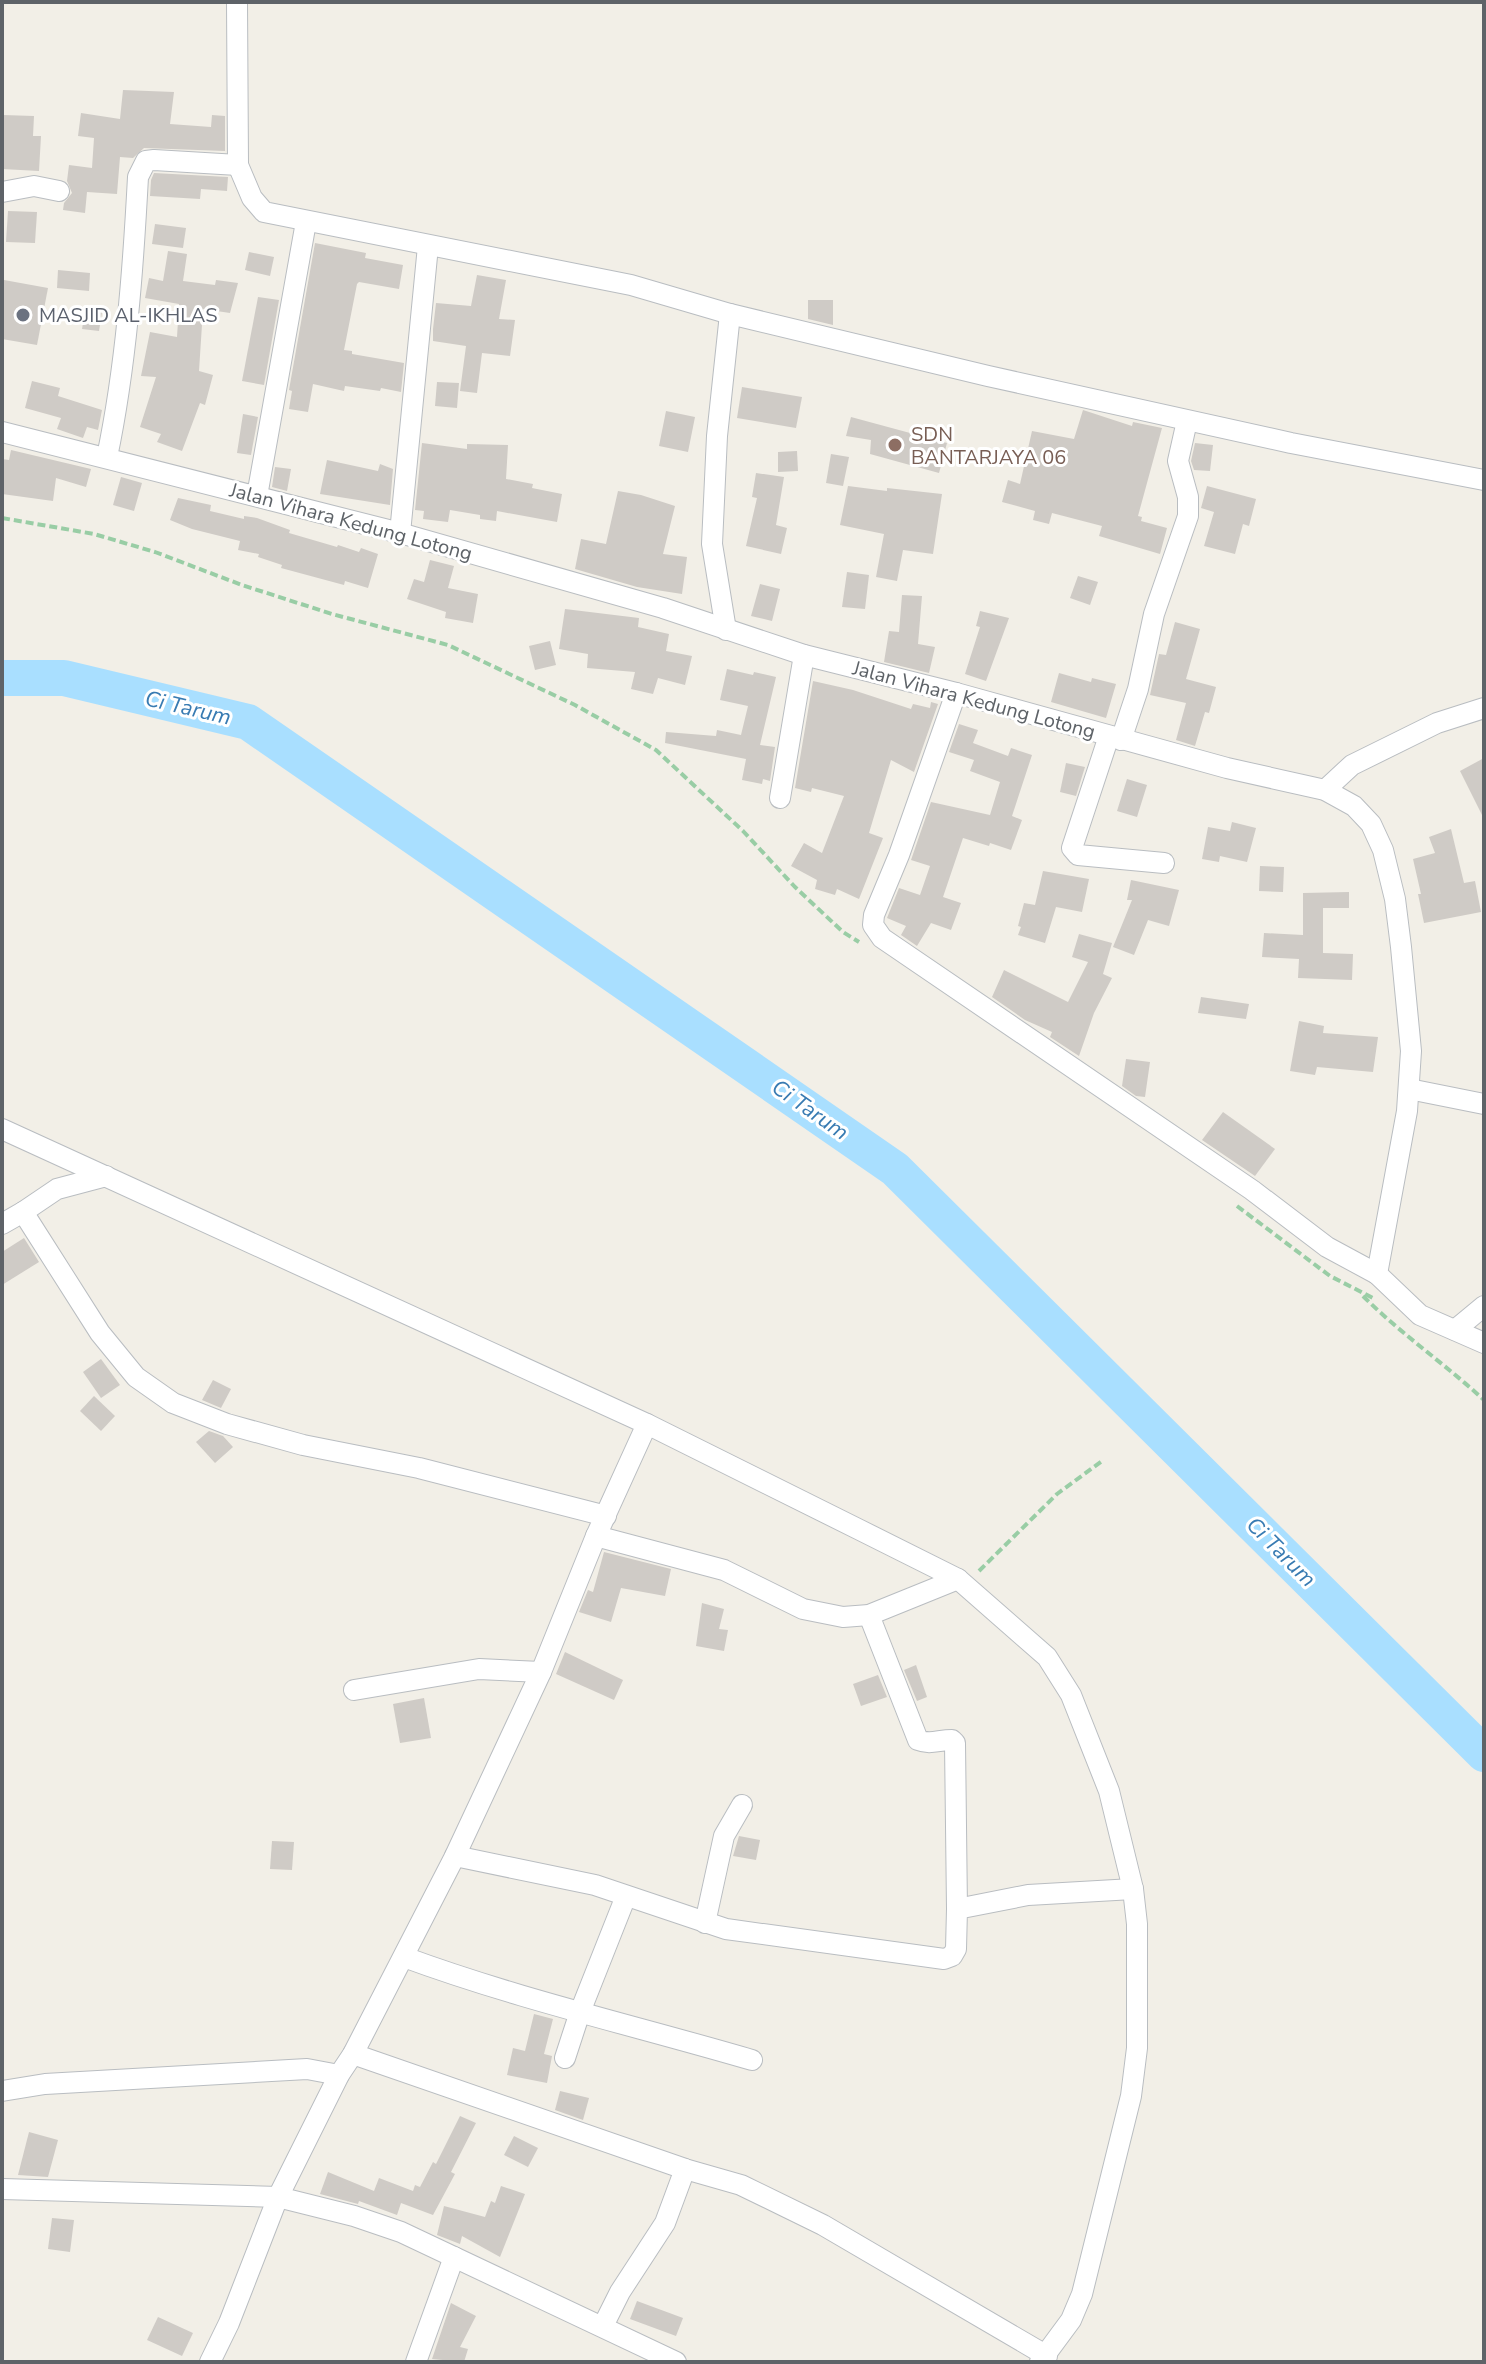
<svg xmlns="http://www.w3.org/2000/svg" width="1486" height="2364" viewBox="0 0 1486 2364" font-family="'Nunito Sans',sans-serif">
<rect width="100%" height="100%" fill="#f2efe7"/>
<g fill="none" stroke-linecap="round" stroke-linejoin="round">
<path stroke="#a9dfff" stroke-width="36" d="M2,678h62l184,44 647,447 589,585"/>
</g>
<g fill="#cfcbc6">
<path d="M123,90l51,2 -4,32 41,3 1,-12 13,1v35l-81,-3 -11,10 -13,-1 -3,37 -30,-2 -2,21 -22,-3 1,-7 8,-10 -5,-12 2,-16 23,3 2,-30 -16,-2 3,-23 39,6z"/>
<path d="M3,115l31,1 -1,20h8l-2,35 -37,-2z"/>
<path d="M154,173l74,4 -1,14 -26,-2 -1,10 -50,-3 1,-16z"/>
<path d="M8,211l29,1 -2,31 -29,-1z"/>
<path d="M155,224l31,4 -3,20 -31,-4z"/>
<path d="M315,243l51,10 -1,5 38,7 -4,24 -40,-7 -2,2 -13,66 8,1v3l52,9 -3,29 -20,-4 -1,3 -35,-5 -1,5 -31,-7 -5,28 -19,-3 3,-18 -3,-1z"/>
<path d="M168,251l19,3 -4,27 32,4 1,-5 22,3 -8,30 -27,-4 -4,62 14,4 -8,30 -5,-2 -18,48 -25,-9 4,-8 -21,-7 16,-50 -15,-1 9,-44 27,5 2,-33 -34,-6 4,-20 14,3z"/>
<path d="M249,252l25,5 -4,19 -25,-6z"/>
<path d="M58,270l32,3 -1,18 -32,-3z"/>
<path d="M477,275l29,5 -7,39 16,1 -5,36 -28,-3 -5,40 -17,-2 6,-45 -33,-5v-12l3,-26 35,3z"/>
<path d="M4,280l44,8 -11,57 -35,-6z"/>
<path d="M258,297l21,3 -15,85 -22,-4z"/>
<path d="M808,300h25v25l-25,-6z"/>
<path d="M85,310l17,2 -3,19 -17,-2z"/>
<path d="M32,381l28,7 -2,8 44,14 -4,20 -11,-3 -4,11 -26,-9 4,-11 -36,-10z"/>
<path d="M437,382l22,1 -2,25 -22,-2z"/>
<path d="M742,387l60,10 -6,31 -59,-10z"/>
<path d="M1083,410l49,16 1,-4 29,6 -24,88 4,1 -1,4 26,7 -7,26 -61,-18 3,-10 -50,-13 -3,11 -16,-4 2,-9 -33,-9 6,-22 12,4 12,-53 42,8z"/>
<path d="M666,411l29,6 -7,35 -29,-6z"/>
<path d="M243,414l15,3 -7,38 -14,-2z"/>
<path d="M851,417l96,26 -8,30 -69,-19 1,-14 -25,-4z"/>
<path d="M422,443l45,6v-5l41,1 -2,34 27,5 -1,4 30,6 -5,28 -60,-11 -1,10 -16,-2v-4l-30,-5 -2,12 -25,-3 1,-8 -9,-1z"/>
<path d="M1195,443l18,2 -3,26 -16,-1 -3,-9z"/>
<path d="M11,450l80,19 -5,18 -30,-9 -3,23 -51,-7v-35l7,1z"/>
<path d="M797,451l1,20 -20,1v-20z"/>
<path d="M831,454l18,3 -6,29 -17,-3z"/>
<path d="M327,460l51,11 2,-7 13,5 -3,36 -70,-11z"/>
<path d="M275,467l16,2 -4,22 -15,-4z"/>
<path d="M756,473l28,4 -8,48 11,3 -6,26 -35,-8 11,-48 -5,-1z"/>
<path d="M121,477l21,6 -8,28 -21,-6z"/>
<path d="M848,486l39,5v-3l55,6 -9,60 -30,-4 -6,31 -21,-4 8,-43 -44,-9z"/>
<path d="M1207,486l49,13 -7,27 -6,-2 -8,30 -31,-8 10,-34 -13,-4z"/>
<path d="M618,491l23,4 34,11 -12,48 24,3 -5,37 -45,-7 -62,-18 6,-30 25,5z"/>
<path d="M178,498l33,7 -1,6 34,8v-3l13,2 33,12 -1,3 48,14 1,-2 21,7 2,-4 17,6 -10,34 -23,-7 -1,4 -63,-17 1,-3 -24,-8 1,-3 -21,-4 2,-9 -48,-12 -22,-9z"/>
<path d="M430,560l24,6 -6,22 30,6 -5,29 -28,-5 1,-6 -39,-13 7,-20 10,3z"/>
<path d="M847,572l22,3 -4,34 -23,-2z"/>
<path d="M1078,576l20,6 -8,23 -20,-7z"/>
<path d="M760,584l20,5 -8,32 -21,-5z"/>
<path d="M902,595l20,1 -4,48 17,3 -6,26 -45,-11 5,-31 10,1z"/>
<path d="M565,609l74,9 -1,9 31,7 -3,17 26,5 -7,29 -27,-7 -5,16 -22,-5 4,-17 -48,-4 1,-14 -29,-5z"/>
<path d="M980,611l29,7 -23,63 -21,-7 15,-47 -4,-1z"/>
<path d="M1175,622l25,7 -14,50 30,8 -7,26 -4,-1 -10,34 -19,-6 10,-37 -36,-8 9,-41 7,1z"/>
<path d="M550,641l6,24 -21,5 -6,-24z"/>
<path d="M727,669l26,6 1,-3 22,5 -16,68 15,2 -5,34 -7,-2 -1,5 -20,-4 4,-21 -81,-16 1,-11 50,4 1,-6 24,5 7,-29 -28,-6z"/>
<path d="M1059,673l32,9 1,-4 24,6 -10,34 -55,-16z"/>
<path d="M813,681l40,9 58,19 2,-5 17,4 1,-6 7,2 -24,68 -23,-12 -22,73 14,5 -24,61 -22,-10 -2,6 -20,-6 2,-9 -26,-14 13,-23 18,10 22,-57 -32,-8 -1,4 -16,-4z"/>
<path d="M959,724l19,6 -5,13 35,13 3,-8 21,7 -20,61 10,4 -11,30 -21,-7 -1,3 -26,-8 -20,59 18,6 -10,27 -20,-7 -14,23 -16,-11 5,-9 -19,-8 12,-30 21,7 10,-29 -19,-6 20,-58 59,13 10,-33 -30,-11 4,-11 -25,-8z"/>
<path d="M1484,758v61l-24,-48z"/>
<path d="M1066,763l19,4 -9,29 -16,-4z"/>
<path d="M1127,779l20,6 -10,32 -20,-6z"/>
<path d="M1232,822l24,6 -9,34 -27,-6 -1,6 -17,-3 6,-32 22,4z"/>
<path d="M1451,829l13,54 11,-2 6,31 -57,11 -6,-29h3l-8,-35 22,-6 -6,-16z"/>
<path d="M1260,866l24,1 -1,25 -24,-1z"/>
<path d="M1043,871l46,8 -7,33 -26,-5 -11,36 -27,-8 3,-8 -3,-1 6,-23 11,2z"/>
<path d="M1131,880l48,10 -10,36 -21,-6 -14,35 -21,-8 19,-47h-5z"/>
<path d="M1349,892v16h-26v45l30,1 -1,26 -54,-2 1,-19 -37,-2 2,-24 39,2v-42z"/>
<path d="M1079,934l33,9 -9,31 9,4 -18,35 -15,43 -29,-19 2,-5 -27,-12 -33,-23 12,-27 64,32 20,-40 -16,-5z"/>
<path d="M1201,997l48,7 -3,15 -48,-6z"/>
<path d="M1299,1021l25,5 -1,7 55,4 -5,35 -56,-5 -2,8 -25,-4z"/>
<path d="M1126,1059l24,3 -5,35 -9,-1 -14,-10z"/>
<path d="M1223,1112l52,37 -20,27 -53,-36z"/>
<path d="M24,1238l15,24 -37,23v-33z"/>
<path d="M101,1359l19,26 -19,13 -18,-26z"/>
<path d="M213,1380l18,9 -10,19 -19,-8z"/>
<path d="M94,1396l21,20 -14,15 -21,-20z"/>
<path d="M209,1431l14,5 10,11 -18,16 -19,-21z"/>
<path d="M604,1552l67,17 -6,27 -44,-8 -10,34 -32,-10 9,-22 5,2z"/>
<path d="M702,1603l22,6 -5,20 9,1 -4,21 -28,-5z"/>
<path d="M565,1652l58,28 -9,20 -58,-26z"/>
<path d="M916,1665l11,32 -10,4 -13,-31z"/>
<path d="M878,1675l9,22 -26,9 -8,-22z"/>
<path d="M424,1698l7,40 -31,5 -7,-39z"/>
<path d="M739,1836l21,4 -4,20 -23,-4z"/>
<path d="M272,1841l22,1 -2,28 -22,-1z"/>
<path d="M534,2014l19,5 -9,35 8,2 -5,27 -40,-8 6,-27 12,3z"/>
<path d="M560,2091l29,7 -6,22 -28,-10z"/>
<path d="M460,2116l16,7 -25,49 4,2 -22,41 -32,-12 -4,12 -38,-14 -1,3 -38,-10 8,-22 46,19 5,-13 34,13 2,-6 5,2 13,-25 3,2z"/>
<path d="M29,2132l29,8 -10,37 -30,-2z"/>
<path d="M514,2136l24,12 -10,19 -24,-12z"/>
<path d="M501,2186l24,8 -25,63 -38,-21 -2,8 -23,-9 7,-29 41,11 6,-16 4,2z"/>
<path d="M52,2218l22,2 -4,32 -22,-3z"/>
<path d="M637,2301l46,17 -7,18 -46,-17z"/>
<path d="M451,2303l25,13 -16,31 8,2 -4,13 -32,-3z"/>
<path d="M158,2317l35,16 -11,23 -35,-16z"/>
</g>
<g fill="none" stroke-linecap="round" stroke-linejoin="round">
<defs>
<g id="minor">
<path d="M237,2l1,163 14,33 12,14 367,73 99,29 258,62 303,67 193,37"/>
<path d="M2,192l32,-6 25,5"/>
<path d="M2,432l398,101 263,75 141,47 152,38 271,75 98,22 29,16 17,18 12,26 12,49 6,48 10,104 -4,60 -30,163 43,41 64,28"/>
<path d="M107,457c19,-91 26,-186 31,-280l8,-16 8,-1 84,5"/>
<path d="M257,496l49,-274"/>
<path d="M400,533l28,-287"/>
<path d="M726,630l-14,-86 5,-108 13,-122"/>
<path d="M956,693l-57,162 -25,60 -1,10 9,13 370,252 75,57 50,27"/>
<path d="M1109,736l-37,112 6,7 86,8"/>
<path d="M1121,740l17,-51 16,-75 34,-98v-19l-10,-36 9,-40"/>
<path d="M1325,790l27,-25 85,-42 47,-15"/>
<path d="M780,798l24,-143"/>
<path d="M1409,1089l75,15"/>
<path d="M2,1129l645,295 213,106 98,49 89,78 24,38 38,96 24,98 4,35v124l-6,48 -49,198 -11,26 -31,42"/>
<path d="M23,1212l34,-23 49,-13"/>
<path d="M2,1224l21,-12 77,121 36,44 37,26 54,21 76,21 116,23 187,48"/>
<path d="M1455,1330l29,-24"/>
<path d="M596,1536l128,34 79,39 40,8 26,-2 89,-36"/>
<path d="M869,1615l49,125c13,5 20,0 34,0l3,3 2,166"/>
<path d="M354,1690l125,-21 62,3"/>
<path d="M455,1856l140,29 131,44 218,30 8,-3 4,-7 1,-40 71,-14 105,-6"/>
<path d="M705,1923l19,-87 18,-31"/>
<path d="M404,1957c114,42 232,69 348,103"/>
<path d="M353,2054l332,115 56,16 82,40 224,131"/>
<path d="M565,2058l15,-46 46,-116"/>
<path d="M2,2091l43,-7 262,-15 32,6"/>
<path d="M2,2189l276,8 76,19 47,16 275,130"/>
<path d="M603,2326l17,-34 45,-69 20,-54"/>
<path d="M210,2362l19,-39 49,-126 61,-122 14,-21 102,-198 86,-184 55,-136 51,-112"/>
<path d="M416,2362l38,-105"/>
</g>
</defs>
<use href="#minor" stroke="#b9bdc1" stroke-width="22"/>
<g stroke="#99cda5" stroke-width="4" stroke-dasharray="8 4" stroke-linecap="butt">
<path d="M2,518l92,16 61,18 87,33 90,29 116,31 127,60 81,45 87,81 52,56 48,45 16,10"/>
<path d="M1237,1206l93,70 45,23"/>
<path d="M1363,1296c38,38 82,68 121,104"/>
<path d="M979,1571l78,-77 45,-33"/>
</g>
<use href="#minor" stroke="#fff" stroke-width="20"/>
</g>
<circle fill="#6b7280" stroke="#fff" stroke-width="3" cx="23" cy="315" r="8"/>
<circle fill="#8d6e63" stroke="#fff" stroke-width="3" cx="895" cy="445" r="8"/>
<g text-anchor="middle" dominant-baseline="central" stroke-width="6" stroke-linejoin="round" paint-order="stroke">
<g font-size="20" fill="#5b616d" stroke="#fff" text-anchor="start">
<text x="39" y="315">MASJID AL-IKHLAS</text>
</g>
<g font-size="20" fill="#785e54" stroke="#fff" text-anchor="start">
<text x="911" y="434">SDN<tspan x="911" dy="23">BANTARJAYA 06</tspan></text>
</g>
<g font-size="20" fill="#5e6368" stroke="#fff">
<text transform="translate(351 522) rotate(15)">Jalan Vihara Kedung Lotong</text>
<text transform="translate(974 700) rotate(15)">Jalan Vihara Kedung Lotong</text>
</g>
<g font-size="22" font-style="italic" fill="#387bb2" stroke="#fff">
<text transform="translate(188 708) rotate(13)">Ci Tarum</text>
<text transform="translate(810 1110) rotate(35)">Ci Tarum</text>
<text transform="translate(1281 1552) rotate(45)">Ci Tarum</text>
</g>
</g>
<rect width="1486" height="2364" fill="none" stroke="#5e6368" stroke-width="8"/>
</svg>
